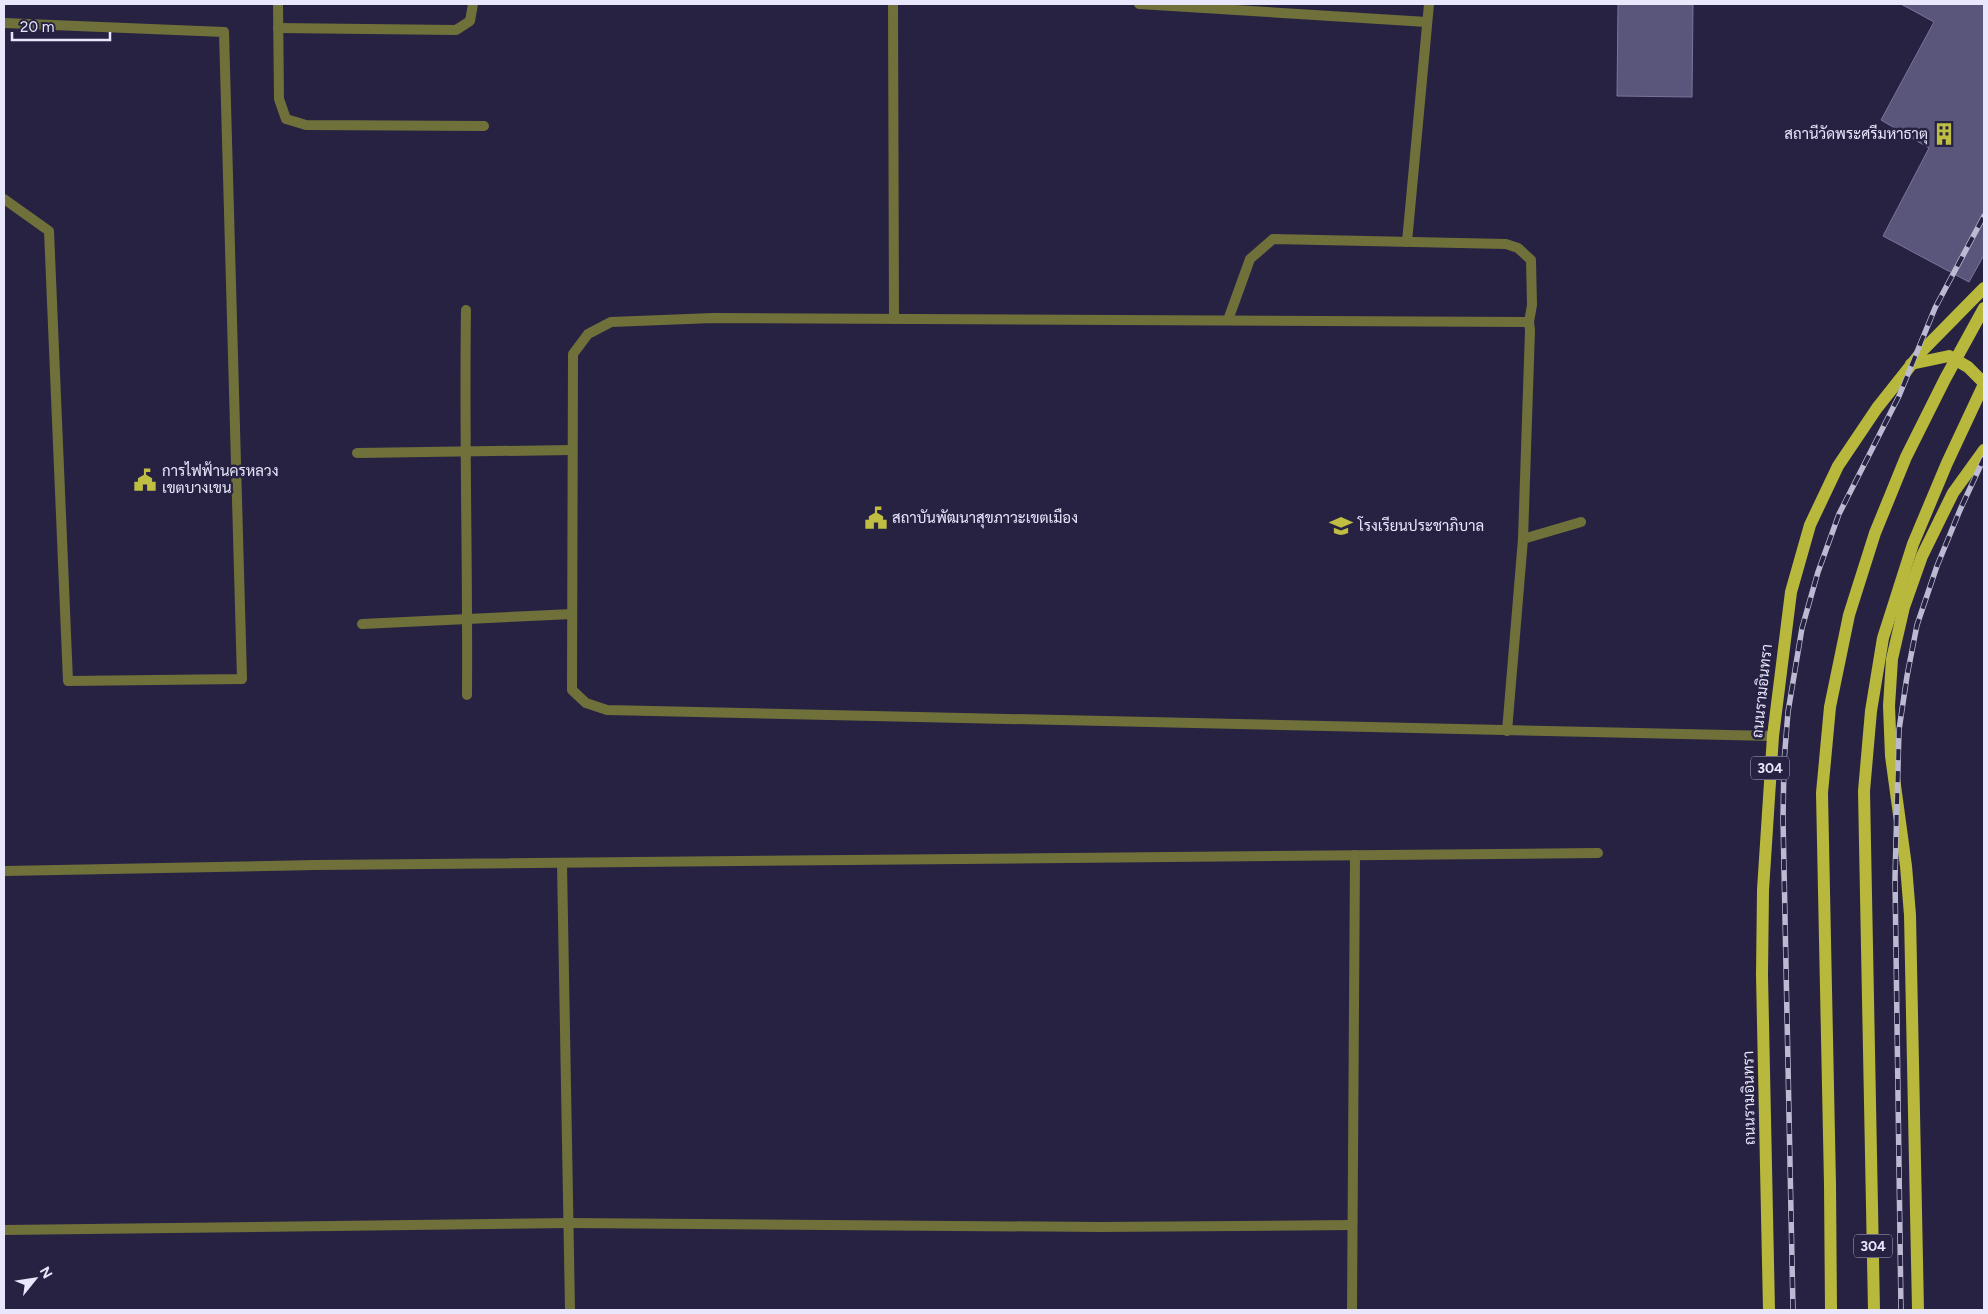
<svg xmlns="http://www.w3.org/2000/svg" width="1988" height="1314" viewBox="0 0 1988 1314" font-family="Figtree,Sarabun,sans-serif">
<rect width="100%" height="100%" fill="#272242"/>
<g fill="#5a567b" stroke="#79759c">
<path d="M1618,4h75l-1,93 -75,-1z"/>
<path d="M1901,4h83v251l-15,27 -86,-46 46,-88 -48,-28 53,-98z"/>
</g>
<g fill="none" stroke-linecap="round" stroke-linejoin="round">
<g stroke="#70703a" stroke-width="10">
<path d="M278,4l1,95 7,20 20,6 178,1"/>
<path d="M1139,4l288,18"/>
<path d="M4,23l220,9 18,647 -174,2 -19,-450 -45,-32"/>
<path d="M278,28l178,2 14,-9 3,-17"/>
<path d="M1407,242l22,-238"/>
<path d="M562,863l8,447"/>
<path d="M4,871l312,-6 1282,-12"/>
<path d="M4,1230l565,-7 532,4 251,-2"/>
<path d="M1352,1310l3,-455"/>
</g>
<g stroke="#70703a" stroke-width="10">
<path d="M893,4l1,315"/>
<path d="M466,310c-2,129 2,257 1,385"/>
<path d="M1228,320l22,-61 23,-20 233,5 12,4 13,12 1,45 -3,17 1,8 -7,209"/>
<path d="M1529,322l-816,-4 -102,4 -23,12 -15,20 -1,336 14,13 21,7 1166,26"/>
<path d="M357,453l215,-3"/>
<path d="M362,624l210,-10"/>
<path d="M1507,731l16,-192 58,-17"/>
</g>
<g stroke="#b8b83c" stroke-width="12">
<path d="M1911,364l38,-8 19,11 16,16"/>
<path d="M1830,1184l1,126"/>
<path d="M1769,1310l-7,-335 1,-85 10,-154 18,-144 19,-67 28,-59 39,-58 46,-58 61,-62"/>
<path d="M1874,1310l-10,-519 7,-80 12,-73 30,-94 34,-81 37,-79"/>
<path d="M1918,1310l-8,-395 -4,-49 -15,-110 -2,-50 3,-47 12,-52 18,-51 31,-63 31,-43"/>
</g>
<defs>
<g id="rail">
<path d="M1793,1310l-10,-491 1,-57 4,-50 14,-84 16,-56 21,-58 60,-118 36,-88 49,-92"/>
<path d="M1901,1310l-6,-432 4,-148 8,-54 10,-51 20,-59 23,-56 24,-52"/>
</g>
</defs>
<use href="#rail" stroke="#bcbad2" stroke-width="5.5"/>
<use href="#rail" stroke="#272242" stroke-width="4" stroke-dasharray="11" stroke-linecap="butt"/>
<path stroke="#b8b83c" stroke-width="12" d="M1830,1184l-8,-391 8,-86 19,-92 26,-82 31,-76 39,-78 39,-71"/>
</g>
<defs>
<symbol id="building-bare" viewBox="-9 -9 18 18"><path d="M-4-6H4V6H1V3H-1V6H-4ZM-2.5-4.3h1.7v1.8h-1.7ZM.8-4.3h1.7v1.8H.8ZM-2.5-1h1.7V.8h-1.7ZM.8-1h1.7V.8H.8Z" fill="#bfbe42" stroke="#272242" stroke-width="2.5" paint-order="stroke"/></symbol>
<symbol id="civic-bare" viewBox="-9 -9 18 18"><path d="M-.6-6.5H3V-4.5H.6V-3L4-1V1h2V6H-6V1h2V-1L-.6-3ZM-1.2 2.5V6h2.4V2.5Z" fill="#bfbe42" stroke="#272242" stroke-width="2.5" paint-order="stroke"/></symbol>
<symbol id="school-bare" viewBox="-9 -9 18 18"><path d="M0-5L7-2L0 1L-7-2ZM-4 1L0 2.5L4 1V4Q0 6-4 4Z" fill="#bfbe42" stroke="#272242" stroke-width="2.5" paint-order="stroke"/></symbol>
</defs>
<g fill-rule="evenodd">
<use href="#building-bare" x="1928" y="118" width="32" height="32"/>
<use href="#civic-bare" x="129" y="464" width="32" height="32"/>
<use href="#civic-bare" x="860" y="502" width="32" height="32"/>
<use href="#school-bare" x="1325" y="510" width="32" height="32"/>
</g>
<g text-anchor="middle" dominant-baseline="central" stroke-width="5" stroke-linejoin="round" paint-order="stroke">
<g fill="#272242" stroke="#aeacc4" stroke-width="1">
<rect x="1751" y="756.5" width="38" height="23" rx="4"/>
<rect x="1854" y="1234.5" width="38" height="23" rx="4"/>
</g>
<g font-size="14" font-weight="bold" fill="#e8e7fc">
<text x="1770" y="768">304</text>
<text x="1873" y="1246">304</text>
</g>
<g font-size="15" fill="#e8e7fc" stroke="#272242" text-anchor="start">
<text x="1928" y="134" text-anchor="end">สถานีวัดพระศรีมหาธาตุ</text>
<text x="162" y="471">การไฟฟ้านครหลวง<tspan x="162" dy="17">เขตบางเขน</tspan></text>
<text x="892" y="518">สถาบันพัฒนาสุขภาวะเขตเมือง</text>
<text x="1358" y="526">โรงเรียนประชาภิบาล</text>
</g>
<g font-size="15" fill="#e8e7fc" stroke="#272242">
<text transform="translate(1762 691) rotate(-84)">ถนนรามอินทรา</text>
<text transform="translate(1749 1098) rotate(-91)">ถนนรามอินทรา</text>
</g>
</g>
<rect width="1988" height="1314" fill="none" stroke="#e8e7fc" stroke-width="10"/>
<g transform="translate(35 1279) rotate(60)" stroke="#272242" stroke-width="4" paint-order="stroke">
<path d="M0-4L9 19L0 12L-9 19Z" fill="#e8e7fc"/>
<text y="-8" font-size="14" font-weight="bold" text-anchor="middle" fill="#e8e7fc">N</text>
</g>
<path d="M12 32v8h98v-8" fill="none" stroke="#e8e7fc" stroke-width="2.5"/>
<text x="20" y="32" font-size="15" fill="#e8e7fc" stroke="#272242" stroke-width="4" paint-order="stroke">20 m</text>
</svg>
